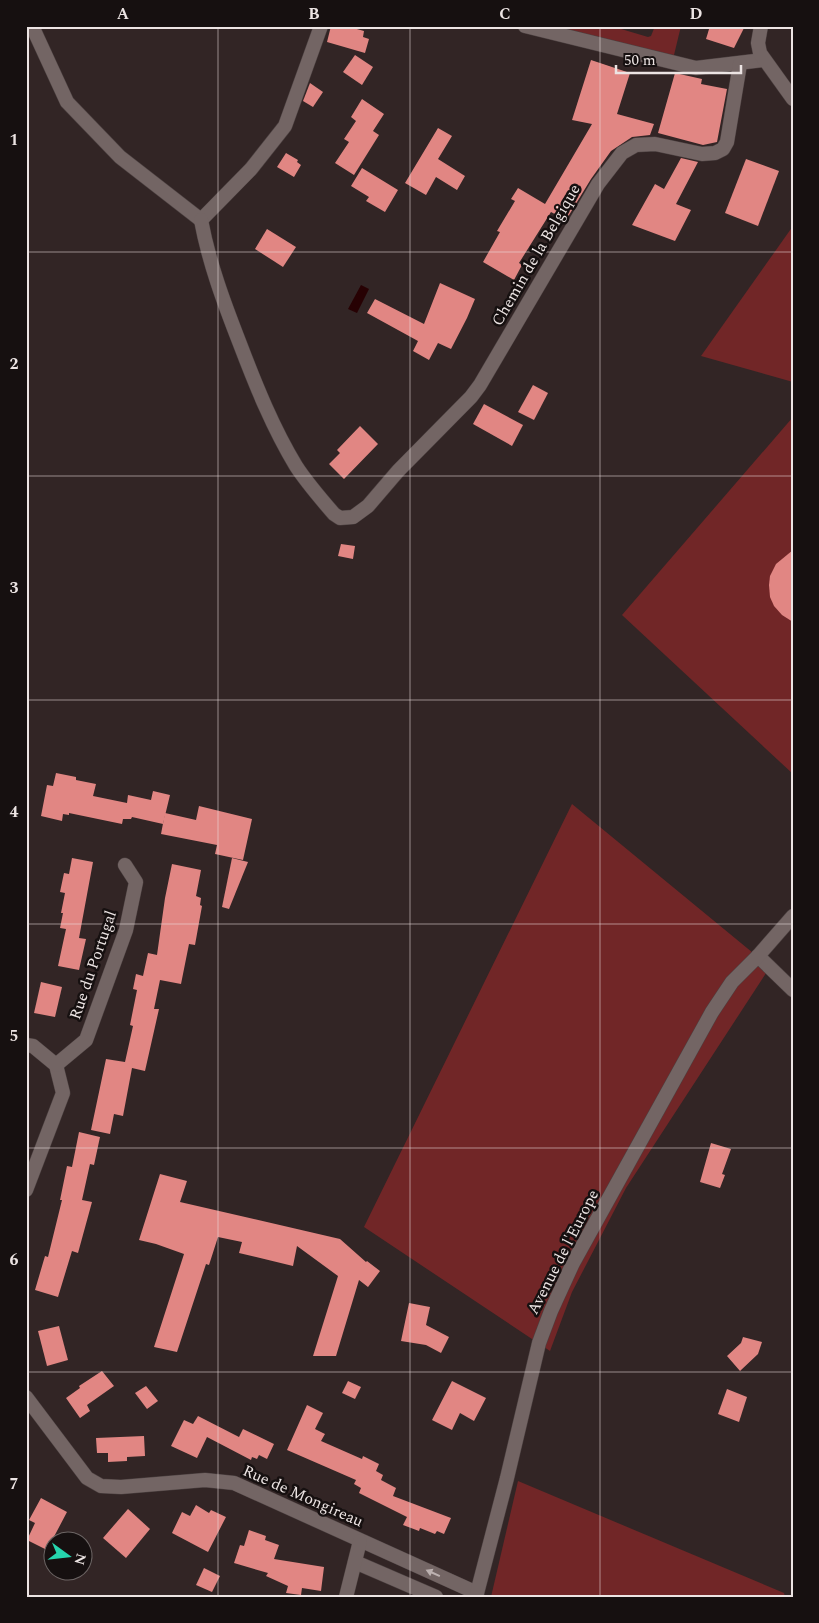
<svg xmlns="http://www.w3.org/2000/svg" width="819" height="1623" viewBox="0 0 819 1623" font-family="Spectral,serif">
<rect width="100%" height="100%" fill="#322525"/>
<g fill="#712627">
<path d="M551,26h60l37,11 3,-1 4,-10h26l-7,29 -22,-3z"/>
<path d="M793,226v156l-92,-26z"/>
<path d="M793,417v357l-171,-159z"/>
<path d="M572,804l198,163 -144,221 -54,104 -22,59 -186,-124z"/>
<path d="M518,1481l266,112 1,4h-294z"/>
</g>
<path fill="#270103" d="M361,285l8,4 -12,24 -9,-4z"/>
<g fill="#e18683">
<path d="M331,26h15l18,5 -1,6 6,2 -4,14 -38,-11z"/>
<path d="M710,26h35l-11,22 -28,-9z"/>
<path d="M355,55l18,12 -11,18 -19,-13z"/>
<path d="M591,60l39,13 -13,41 37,10 -4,11 -18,2 -21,14 -20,28 -25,41 -15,-8 -32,51 3,2 -8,15 -31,-18 17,-30 -3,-1 18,-30 -4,-2 7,-11 27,16 47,-80 -20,-4z"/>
<path d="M675,73l27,6 -1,5 26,5 -10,53 -14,3 -45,-12z"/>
<path d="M310,83l13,9 -10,15 -10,-6z"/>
<path d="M362,99l22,15 -11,17 6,4 -25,40 -19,-12 14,-21 -5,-3 12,-18 -5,-4z"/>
<path d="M438,128l14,8 -14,23 27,17 -8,14 -21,-13 -10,18 -21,-12z"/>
<path d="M286,153l12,7 -1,2 4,3 -7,12 -17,-10z"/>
<path d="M681,158l17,4 -22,42 15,6 -16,31 -43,-16 23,-41 9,5z"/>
<path d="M746,159l33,12 -21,55 -33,-13z"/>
<path d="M362,168l36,22 -13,22 -19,-11 3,-4 -18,-11z"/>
<path d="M267,229l29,18 -13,20 -28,-18z"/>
<path d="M440,283l35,16 -8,19 -16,31 -13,-6 -9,17 -16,-9 5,-10 -51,-28 8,-14 49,25z"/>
<path d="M533,385l15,8 -14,27 -16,-8z"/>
<path d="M484,404l39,21 -11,21 -39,-22z"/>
<path d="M360,426l18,18 -34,35 -15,-15 11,-11 -3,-3z"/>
<path d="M341,544l14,2 -2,13 -15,-3z"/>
<path d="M793,550v72l-11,-7 -8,-9 -4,-9 -1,-12 1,-9 6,-12z"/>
<path d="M56,773l20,4v3l20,4 -3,12 34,7 1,-8 23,5 2,-9 17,4 -7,29 -31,-7 -1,2h-8l-1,5 -53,-11v2l-6,-1 -1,7 -21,-5 6,-31 6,1z"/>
<path d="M199,806l53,13 -9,41 -28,-6 2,-9 -56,-11 4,-21 31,7z"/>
<path d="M72,858l21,4 -14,76 7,1 -7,31 -21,-4 8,-37 -6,-1 3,-15h-2l4,-20 -5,-1 4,-19 5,1z"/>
<path d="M232,858l16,4 -19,47 -7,-2z"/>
<path d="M172,864l29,6 -5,26 5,2 -1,7 2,1 -7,39 -6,-1 -8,40 -21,-4 -6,29h5l-14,62 -13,-3 -9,48 -9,-2 -4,20 -19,-4 15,-71 19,3 8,-36 -3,-1 7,-35 -4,-1 3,-15 7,2 5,-23 9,2 8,-57z"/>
<path d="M41,982l21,5 -7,30 -21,-4z"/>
<path d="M79,1132l21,5 -6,28 -4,-1 -8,36 10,2 -14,51 -6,-2 -14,46 -23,-7 10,-34 3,1 14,-57h-2l7,-34 5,1z"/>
<path d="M711,1143l20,6 -9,25 3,1 -5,13 -20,-6z"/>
<path d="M160,1174l27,7 -7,21 160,37 26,23 1,-1 13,10 -12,16 -9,-7 -23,76h-23l25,-80 -41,-30 -4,20 -54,-13 3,-11 -24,-5 -9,28 -3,-1 -29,88 -23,-5 30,-93 -28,-10 -17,-4z"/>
<path d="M409,1303l21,4 -4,18 23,12 -8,16 -15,-8 -25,-4z"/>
<path d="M59,1326l9,34 -21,6 -9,-35z"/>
<path d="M743,1337l19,5 -4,12 -18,17 -13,-15 14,-13z"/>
<path d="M102,1371l12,15 -27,19 3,6 -10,7 -14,-20 14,-10 -1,-2z"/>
<path d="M348,1381l13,6 -6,12 -13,-6z"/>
<path d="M452,1381l34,17 -12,23 -14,-8 -8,17 -20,-10z"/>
<path d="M146,1386l12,15 -11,8 -12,-16z"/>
<path d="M727,1389l20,8 -8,25 -21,-8z"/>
<path d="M307,1405l16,8 -8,16 10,5 -4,7 41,18 1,-3 16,8 -3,7 7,4 -2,5 15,8 -3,8 58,22 -7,16 -7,-3 -2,3 -15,-6 -1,3 -16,-6 4,-8 -48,-24 2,-5 -7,-4 2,-4 -69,-30z"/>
<path d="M198,1416l41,21 4,-8 31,15 -7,15 -8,-4 -2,4 -5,-2 -1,3 -44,-23 -10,21 -26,-12 13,-26 9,4z"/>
<path d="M144,1436l1,20 -18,1v4l-19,1v-9h-11l-1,-15z"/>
<path d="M41,1498l26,14 -20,38 -20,-10 8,-17 -6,-3z"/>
<path d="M196,1505l13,8 2,-3 15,7 -18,35 -36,-19 10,-21 8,4z"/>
<path d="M128,1509l22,20 -24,29 -23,-20z"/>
<path d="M249,1530l17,6 -1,4 14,5 -5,14 50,8 -3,24 -19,-3 -1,7 -15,-2 2,-7 -22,-10 2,-3 -34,-10 6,-18 4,1z"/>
<path d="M204,1568l16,8 -8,16 -16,-7z"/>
</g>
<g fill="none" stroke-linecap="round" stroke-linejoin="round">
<defs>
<g id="minor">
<path d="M32,26l35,76 53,55 81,63 50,-51 34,-43 36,-100"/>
<path d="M525,26l171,42 67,-8"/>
<path d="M201,220c8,43 23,83 39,124 16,42 33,84 56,122 11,17 25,33 38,48l6,4 13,-1 15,-11 30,-35 73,-74 9,-12 118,-201 24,-31 14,-8 19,-1 47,10 13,-1 8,-4 4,-7 13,-78"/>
<path d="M758,956l35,34"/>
<path d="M26,1045l7,1 23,19 7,28 -37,97"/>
<path d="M56,1065l30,-25 40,-110 10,-48 -11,-17"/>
<path d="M26,1397l61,81 14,8 20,1 84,-7 29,3 243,110"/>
<path d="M355,1562l81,35"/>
<path d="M346,1597l14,-56"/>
</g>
<g id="tertiary">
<path d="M761,26l-3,17 2,10 33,46"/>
<path d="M476,1597l31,-119 32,-135 12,-32 22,-48 139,-251 20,-30 26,-26 35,-40"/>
</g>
</defs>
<use href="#minor" stroke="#4c4141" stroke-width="15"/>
<use href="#tertiary" stroke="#4c4141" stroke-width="15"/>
<use href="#minor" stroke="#736564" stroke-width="14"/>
<use href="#tertiary" stroke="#736564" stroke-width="14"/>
</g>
<defs><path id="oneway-solid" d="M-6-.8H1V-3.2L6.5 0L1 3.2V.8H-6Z" transform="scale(1.25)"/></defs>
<use fill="#bcb1b0" href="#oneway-solid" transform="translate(433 1573) rotate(-156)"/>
<path fill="none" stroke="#ece4e3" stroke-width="1" stroke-opacity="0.55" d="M218,26v1571M410,26v1571M600,26v1571M26,252h767M26,476h767M26,700h767M26,924h767M26,1148h767M26,1372h767"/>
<g text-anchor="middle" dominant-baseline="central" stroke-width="5" stroke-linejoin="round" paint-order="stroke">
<g font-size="16" fill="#ece4e3" stroke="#161010">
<text transform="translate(536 255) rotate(-60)">Chemin de la Belgique</text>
<text transform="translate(93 965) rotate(-71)">Rue du Portugal</text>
<text transform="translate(563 1252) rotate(-63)">Avenue de l'Europe</text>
<text transform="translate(303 1496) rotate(24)">Rue de Mongireau</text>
</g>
</g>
<rect width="819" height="1623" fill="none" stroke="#161010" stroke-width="55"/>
<g transform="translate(68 1556) rotate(105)"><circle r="24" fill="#161010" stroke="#6c6564"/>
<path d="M0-4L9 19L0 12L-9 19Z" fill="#26d5ae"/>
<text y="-8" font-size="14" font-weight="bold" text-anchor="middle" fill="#ece4e3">N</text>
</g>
<path d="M616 65v8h125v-8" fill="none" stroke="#ece4e3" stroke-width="2.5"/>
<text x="624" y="65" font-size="15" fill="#ece4e3" stroke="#161010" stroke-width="4" paint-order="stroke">50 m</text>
<rect x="28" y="28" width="764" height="1568" fill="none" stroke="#ece4e3" stroke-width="2"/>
<g font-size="16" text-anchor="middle" font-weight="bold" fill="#ece4e3">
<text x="123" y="19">A</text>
<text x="314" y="19">B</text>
<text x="505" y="19">C</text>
<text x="696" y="19">D</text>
<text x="14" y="145">1</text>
<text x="14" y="369">2</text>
<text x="14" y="593">3</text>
<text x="14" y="817">4</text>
<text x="14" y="1041">5</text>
<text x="14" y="1265">6</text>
<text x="14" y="1489">7</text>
</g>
</svg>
